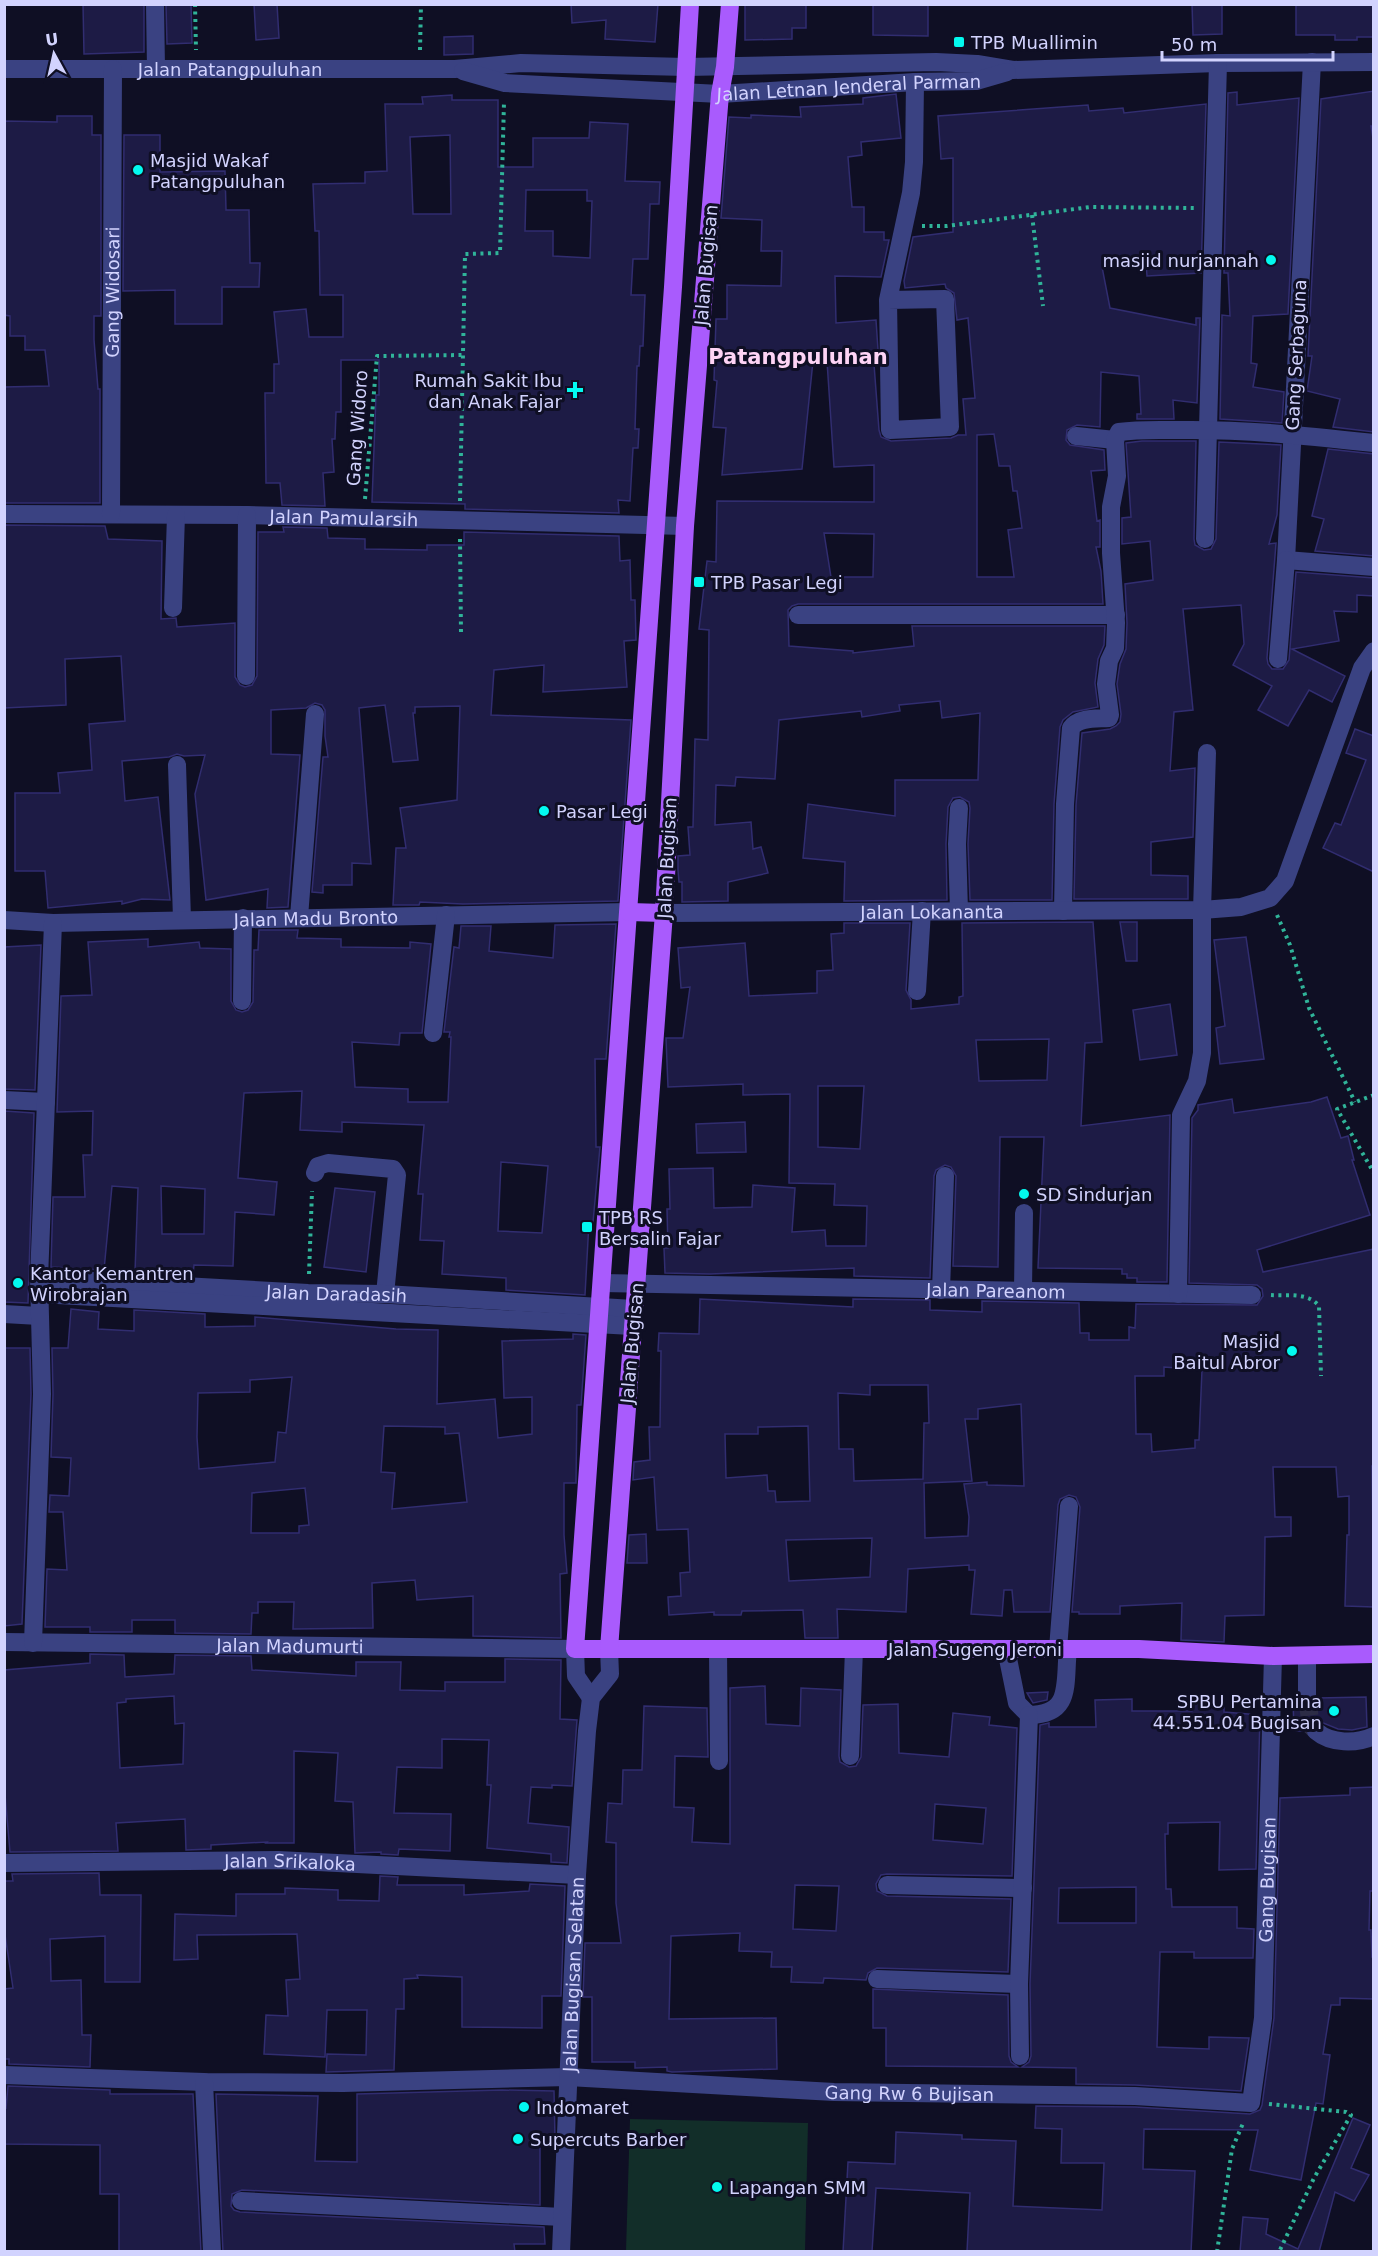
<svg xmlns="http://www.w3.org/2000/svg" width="1378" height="2256" viewBox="0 0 1378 2256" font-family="'DejaVu Sans',sans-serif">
<rect width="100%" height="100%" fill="#0f0f24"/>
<path fill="#122e29" d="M630,2119l178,4 -3,128h-179z"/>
<g fill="#1d1b45" stroke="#312d70" stroke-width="1.5" fill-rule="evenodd">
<path d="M83,4h61v48l-60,2z"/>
<path d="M166,4h25l1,39 -25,1z"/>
<path d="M254,4h23l2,34 -23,2z"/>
<path d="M571,4h87l-3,38 -50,-3 1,-19 -34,3z"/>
<path d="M745,4h61v24h-14v11l-47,1z"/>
<path d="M873,4h55v32l-55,-1z"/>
<path d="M1192,4h30v30l-29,1z"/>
<path d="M1296,4h78v33h-17v3h-22v-5h-39z"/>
<path d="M473,36v18l-29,1v-18z"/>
<path d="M1374,91v35h-3l3,19v287l-41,-5 7,-28 -33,-8 5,-35h-4l13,-257z"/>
<path d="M1237,92v13l62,-7 -11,216 -35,2 -2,47 6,1 -4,23 31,5 -2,31 -62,-4 2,-104 8,1 -2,-43h-4l4,-180z"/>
<path d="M896,94l5,44 -40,4 1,13 -14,2 4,50h12v25h20v8h5l-8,37 -46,-1 1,47 40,-3 2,30 -5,1 6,79 2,7 10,4 60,-3 7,-3h8l-3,-36 12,-1 -7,-80 -11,2 -3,-27 -8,-5 -1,-4 -40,4 -1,-7 9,-44 40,-5v-74l-12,1 -3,-43 150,-11 1,6 34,-3 1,5 82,-9 -5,169 -54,3 -1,-13 -44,4 8,41 86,17v-7h4l-3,85 -24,-3 1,19h-37v-5h4l-2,-38 -38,-4 -1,55 -23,-2 -10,5 -1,10 4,5 34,5 1,20 -14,1 6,50 3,-1v27h-4l5,24 2,33h-305l-6,2 -4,4 1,36 64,5v2l61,-7 -2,-20h193l-1,19 -6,14 -3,24 3,24 -25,5 -10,8 -3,7 -6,77 -2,96h-82l-2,-56 2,-36 -1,-6 -9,-5 -7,1 -5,9 -2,37 1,56 -103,1 1,-39 -42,-4 5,-54 87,12v-36h83l2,-67 -38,5 -2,-17 -41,4 1,6 -38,6 -1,-6 -82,9 -4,59 -39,-2 -1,9 -19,-1 -1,40 36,-3 2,27 8,-2 7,26 -40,9v19l-46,1v-20h-3l-1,-12v-14l12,-1 -2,-28h5l2,-88 13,1 1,-110 -10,-1 8,-68 9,1 1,-61 157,1v-37l-40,2 -7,-106h-14l-11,108 -80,6 4,-47 -13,-1 4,-46 -3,-1 2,-61h11v-34l54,1 1,-35h-21l1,-31 -41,-2 8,-101 22,1v-3l50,2 -1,-10 63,-3v-6zM994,434l5,32h11l3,25h4l5,37 -14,2 6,47h-37v-142zM824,533l50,1 -1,43h-42z"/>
<path d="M452,95v5h46v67h35v-29h56l1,-16 38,2 -3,57 35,1 -1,22h-9l-2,55h-15l-2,36h14l-2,51h-3l-1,20h-2l-2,63h4l-1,19h-5l-3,53 -12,-1 1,13 -154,-4v-5l-93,-2 4,-107h3v-35h-38v52h-5l-1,27h-3l2,33 -11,1 2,33 -43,-1 -2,-22h-14l-1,-90h9v-29h5l-5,-52 32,-3 3,28h34v-42h-23l-1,-64h-4l-2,-47 52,-1v-11l22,-1 -2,-67h38l-1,-7zM450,135l1,79h-38l-3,-77zM526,190h61v11h5l-2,57 -37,-2v-25h-28z"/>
<path d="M57,116h35v19h9v181h-7v24l4,49h2v114h-96v-116l45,-1 -4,-36h-20v-14h-15v-20l-6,-1v-194l53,1z"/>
<path d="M124,135h36v37l65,-1 1,39h23l1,53h10l-1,24h-37v37h-47v-34l-52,1z"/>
<path d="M1142,441h54l-2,98 1,6 9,5 7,-1 5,-10 3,-97 62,3 -4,70 -8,29 7,-1 -9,115 1,6 4,5h11l6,-9 7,-88 78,6v18l-17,-1v17l-23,-1 5,30 -47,8 53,27 -13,26 -23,-12 -21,36 -30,-16 14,-24 -39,-21 11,-21 -3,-39 -58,4 10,101 -19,2 -4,59 25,-3 -2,69 -42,5v33l37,1v23h-114l2,-94 6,-72 28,-4 6,-3 4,-4 1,-8 -4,-30 3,-20 6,-15 1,-26 -2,-39 28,-4 -3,-39 -28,3v-26l9,-1 -5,-74z"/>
<path d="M1328,449l46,5v102l-59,-5 9,-32 -12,-3z"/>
<path d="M4,525l101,1 3,13 54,2 -1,78 15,-1 1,9 58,-4v54l5,8 5,2 7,-2 5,-9 1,-144h26l-1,-5 44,1 1,10 37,1v10l62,1v-5h37v-13l155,4 1,25 10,-1 1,40h4l1,40 -12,1 3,46 -84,5 1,-27 -50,5 -3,45 140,5 -13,181 -155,3 -43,-2 -1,3h-26l3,-57h10l-6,-40 57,-8 3,-94 -45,1v6h-2l5,47 -25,2 -8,-57 -26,3 12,156 -19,-1v22h-29v8l-11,-1 11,-135h5l-3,-21v-26l-3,-5 -7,-2 -9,5 -35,2v44l29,1 -12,152 -21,1 1,-19 -62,11 -11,-106 10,-39 -21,1 -7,-2 -8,3 -47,4 3,40 33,-4 12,103 -28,-1 -20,5v-3l-74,7 -3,-37h-30v-78h45l-2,-20 34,-3 -3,-46 36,-3 -4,-65 -56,3 1,46 -62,3z"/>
<path d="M1355,729l19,7v136l-51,-24 12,-25 6,2 25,-65 -20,-7z"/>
<path d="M1093,922l9,120 -17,1 -4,83 89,-11 -3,167h-30v-4h-10v-4h-5v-5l-84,-1 6,-131h-44l-2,130 -45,-1 3,-90 -5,-9 -6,-2 -9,5 -2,6 -4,102 -76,-2v-8l-144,6 -45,-1 -1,-25h4l-1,-39h3l-1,-40 44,-1 1,40 38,-1 1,-22 42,3 -3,44 33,-2 1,16h40l1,-40 -33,-1 1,-21 -46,-1 1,-89 -47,1v-11l-75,3 -2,-49h17l7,-51 -9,1 -3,-40 67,-5 4,53 68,-3v-22l16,-1 -2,-36 13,-1v-10h66l-4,67 5,10v9l48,-5v-7l4,-1 -1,-73zM1049,1039l-2,41 -68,1 -3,-41zM818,1086h46l-4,63 -42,-2z"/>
<path d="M1120,922h17v39h-11z"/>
<path d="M616,924l-10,135h-11l1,88h4l-7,75h-4l-4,73 -79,-5v-12l-64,-4 2,-33 -24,-1 3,-46h-5l6,-69 -82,-3v10l-42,-2 2,-39 -58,2 -6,85 39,4 -3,33 -39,-3 -2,54 -39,-1 -1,10 -58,-3 3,-84 -26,-2 -8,84 -53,-3 2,-70h32l-2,-42h9l1,-44 -36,1 4,-116 31,-1 -4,-53 60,-3v8l51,-5 1,6 31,1v52l5,9 6,2 6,-2 5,-8 1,-52h4l1,-20h39l-1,8 44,1v8l69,1v-6l21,2 -9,89h-22l-1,12 -47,-3 3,45 53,2v13h40l3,-65h-2l1,-5h-6l10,-85 5,1 2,-22h30l-2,25 64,7 2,-33zM501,1162l47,4 -6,67 -44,-2zM161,1186l44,3 -1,45h-42z"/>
<path d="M1246,937l18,122 -44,5 -4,-36 9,-2 -11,-86z"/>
<path d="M41,945l-6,145 -31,-1v-142z"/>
<path d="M1170,1004l7,51 -37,5 -7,-50z"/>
<path d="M1327,1097l14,41 7,-2 6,24h-2l18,55 -113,35 6,22 111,-23v217h-2l2,141 -29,-1 2,-71h2v-39l-11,1 -2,-30h-63l2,50h16v19l-26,1 -1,78 -39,1 -1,26 -43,-2 1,-37 -62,3v8h-41v-2h-7l8,-105 -4,-10 -7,-2 -9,4 -2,6 -8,107h-36l-2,-22h-8l-2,26 -31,-2 4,-44h-6v-5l-61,4 -2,43 -69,-3 1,29h-33l-2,-28 -61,1 -1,4h-27v-3l-45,3 -1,-18 13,-1 -1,-23 10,-1 -2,-43 -31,1 -3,-53 -21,3 1,-18 16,-2 -1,-33h11l1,-76h-3l1,-18 40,1 1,-35 153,8v-8l77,1v10l52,2v-11l97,2 1,30h9v7h40v-13l6,1 1,-24 121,1 6,-9 -1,-7 -5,-4 -68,-2 3,-165 6,-8v-5l34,-6 2,14 77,-11zM1164,1367l38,3 -3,70h-4v8l-43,4 -1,-18h-15l-1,-58h29zM870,1385h58l1,38h-5l-1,56 -69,2 -1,-32h-14l-1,-56 32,2zM1021,1404l3,82 -37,-1v-3l-23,2 5,33 -1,19 -43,2 -1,-55 48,-2 -7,-62h13v-10zM808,1426l2,75 -34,1 -1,-11h-7l-1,-16 -41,3 -1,-44h33v-7zM872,1538l-2,39 -81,4 -3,-41z"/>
<path d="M4,1111l30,2 -6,190 -24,-1z"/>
<path d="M745,1122l1,30 -49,1 -1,-29z"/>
<path d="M335,1188l40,4 -9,80 -42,-5z"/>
<path d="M71,1309l28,3 -1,17 36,2v-21l71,4v13l50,-1v-9l141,12 42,1 -1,74 58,-5 3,39 34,-4v-37l-28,1 -2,-57 71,-2v-5l13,1 -5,70h-4l-1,78h-12v52l3,38 -7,1 1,64 -88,-2v-40l-56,4 -2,-20 -43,3 1,45 -80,1 1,-27h-36v11h-6l-1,21 -76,-1v-13h-43v12h-42v-5h-45l2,-58 20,1 -4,-58h-14l1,-17 19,1 2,-38 -20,-1 2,-63 -1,-46h16zM292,1377l-6,56 -8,-1 -3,30 -76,7 -2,-32 1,-44 52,-1v-12zM384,1426l61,1v7l14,-1 8,69 -75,7 3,-36 -14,-1zM305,1488l4,37 -10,1v7h-48l1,-40z"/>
<path d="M4,1348h26l1,46 -9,230 -18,2z"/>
<path d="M646,1534l1,29h-20l2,-28z"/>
<path d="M90,1654l34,1 1,22 49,-3 1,-19 76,1 1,14 104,6v-14h45l-1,28 45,1v-9h60v-23l56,1 -1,59 17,1 -5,66 -20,-1v3l-21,-1 -3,36 41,4 -2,36 -16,-1v-8l-64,-6 4,-63h-4l2,-45 -47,-1v29l-45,-1 -3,46 57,1 -1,37 -51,-2 -1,6 -17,-1v-2l-26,1 -2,-51 -18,-1 3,-48 -44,-2v92h-28l1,-1 -56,3v4l-25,1 -1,-31 -69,4 2,28 -108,1 -6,-69v-113l86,-7zM174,1696l1,28 9,-1 -1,41 -63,4 -3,-65 9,-1v-3z"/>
<path d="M765,1686l1,38 34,2 1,-38 40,2 -2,66 1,6 9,5 7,-1 5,-9 2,-52 35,-1 1,49 50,4 4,-44 37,4 -1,8 28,3 -5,148 -125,-2 -6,1 -5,9 1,7 10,5 124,3 -3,73 -131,-4 -9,5 -2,7 -42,-2 -1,5 -32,-1 1,-15h-21l1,-15 -33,-1 1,-18 -69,3 -2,83 107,-1 1,51 -105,3 -5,-1v-4l-32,1v-6h-43v-65h-9l2,-54h36l-5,-40v-60l-10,-1 2,-39 14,1 1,-34h19l2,-64 63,2 1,49 -33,-1 -1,51 20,1 -2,34 38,2v-156zM935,1804l51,4 -3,36 -50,-4zM795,1885l44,1 -3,45 -43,-2z"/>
<path d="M1048,1692l-1,8 -14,3 -6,-10z"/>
<path d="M1366,1697l1,30 -15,3 -14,-1 -22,-9 -9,4 -2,7h-11l-1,-32h3l5,8 7,2 8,-5 2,-6z"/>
<path d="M1132,1699v12h60l1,-7 31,1v7l36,3 -4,154 -37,1 1,-48 -52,1v11h-3l1,55h5l1,18h65v21l17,1 -1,29h-59v-6h-34l-3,95 52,2v-12l40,1 -8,53 -106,-6 -59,-1v-16l-54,-1 7,-5 2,-6 -1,-72 10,-259 9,-2v4h47l-1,-27zM1136,1887v36h-78l1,-35z"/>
<path d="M1374,1787v104h-4l-1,39h2l1,27h2v42l-34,-1v7h-9l-8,49 7,1 -7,49 -7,-1 -15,77 -51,-10 8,-40 -114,-1 -1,40 52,2 -4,81h-224l3,-59 -94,-5 -4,64h-29l5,-90 47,2 1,-32 66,3v4l54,2 -3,65 89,4 2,-47h-43l1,-34 -27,-1 1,-22 99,1 115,7 10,-4 2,-5 12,-87 6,-220 70,-3v-7z"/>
<path d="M99,1873l1,22h41l-1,87h-35v-46l-55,3 1,42 30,-1 1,55h9l-1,32 -81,-3v-5h-5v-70l9,-1 -9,-60v-47h9l-1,-7z"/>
<path d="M380,1876l18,1 -1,8h67v10l65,-4 1,-7 35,2 -4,110h-19v32l-80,-1v-50l-45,-2 1,3 -14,1v30h-8l-2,61 -68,2 1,-18 39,1 1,-45h-40l-2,47 -61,-3 2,-39 22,1 -2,-36 14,-1 -3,-45 -100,1 1,24 -24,1 1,-46 61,2v-22h49v-6l53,2v10l41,1z"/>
<path d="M873,1989l135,6 1,61 2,6 7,5 -132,-1v-38h-13z"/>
<path d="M8,2086l102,4v4h83l8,158h-82v-58h-19v-49l-96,-1v-37l2,1z"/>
<path d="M502,2090l52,1 1,48h-15v66l-298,-15 -10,4 -1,12 3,4 6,2 304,15 1,17h-31l1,8h-292l-7,-158 102,2 -3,65 42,1v-68z"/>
<path d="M1353,2118l17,7 -19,43 18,7 -15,26 -19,-9 -16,60h-79l3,-35 25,2 -2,15 32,15z"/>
</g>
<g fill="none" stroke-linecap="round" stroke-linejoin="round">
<path stroke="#2c2c45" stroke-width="18" stroke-dasharray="18 9" stroke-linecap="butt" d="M1307,1698l4,28 5,5"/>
<g stroke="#30b499" stroke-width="4" stroke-dasharray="3 4.5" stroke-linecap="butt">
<path d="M195,4l1,46"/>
<path d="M420,50l1,-46"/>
<path d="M1032,215l11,91"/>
<path d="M922,226h25l143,-19 105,1"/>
<path d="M365,499l12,-143 86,-1"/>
<path d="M460,501l5,-247 35,-1 4,-151"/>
<path d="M460,539l1,94"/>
<path d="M1277,915l13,30 19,63 46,94"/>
<path d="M1374,1095l-37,14 37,64"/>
<path d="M309,1274l3,-83"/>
<path d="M1271,1295c16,1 37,-3 48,11l2,70"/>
<path d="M1269,2104l77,8 5,3 -37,63 -35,74"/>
<path d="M1217,2252l15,-103 12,-28"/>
</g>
<g stroke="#3a4282" stroke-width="18">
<path d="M155,4l1,65"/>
<path d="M1312,62l-26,498 88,7"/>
<path id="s1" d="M4,69h451l66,-6 165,4 250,-5 41,2 36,6 205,-7 156,-1"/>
<path id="s2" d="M463,71l42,12 215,11 195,-12 61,-1 31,-9"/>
<path d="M888,300l57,-1 5,128 -60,3 -2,-130 23,-107 3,-31 1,-80"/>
<path d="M1076,436l39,4"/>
<path id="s3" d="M4,514l243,1 438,11"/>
<path id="s4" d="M111,514l2,-445"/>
<path d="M1205,539l13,-476"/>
<path d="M173,608l3,-93"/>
<path d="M798,615h318"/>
<path d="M1278,659l8,-99"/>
<path d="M246,676l1,-161"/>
<path d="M177,765l5,154"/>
<path d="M959,911l-2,-67 2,-36"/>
<path d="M1063,911l2,-107 6,-76c8,-11 25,-9 38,-10l1,-3 -4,-31 3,-23 6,-13 1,-25 -5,-70v-46l6,-31 -2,-36 4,-8c20,-3 40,-2 60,-2 66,-1 130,6 195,13"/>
<path id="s5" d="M664,913l538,-3 39,-3 29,-9 15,-17 77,-213 12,-17"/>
<path d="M299,917l16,-203"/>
<path id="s6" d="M4,920l49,3 576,-11"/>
<path d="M917,991l5,-80"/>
<path d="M242,1001l1,-83"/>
<path d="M433,1033l13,-118"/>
<path d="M4,1100l42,2"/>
<path d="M315,1173l3,-7 10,-3 65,6 4,6 -12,119"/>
<path id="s7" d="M39,1278l269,15 77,1 249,15"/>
<path id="s8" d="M602,1283l650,12"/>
<path d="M941,1290l4,-114"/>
<path d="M1023,1291l1,-78"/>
<path d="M39,1294l593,32"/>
<path d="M1178,1294l3,-179 16,-34 5,-28v-143l5,-157"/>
<path d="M4,1314l35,2"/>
<path id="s9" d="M4,1642l571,7 1,27 15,22"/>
<path d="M33,1643l9,-249 -3,-116 14,-355"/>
<path d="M718,1649l1,112"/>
<path d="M1006,1649l11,54 12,12c44,0 35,-32 39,-66"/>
<path d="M1058,1649l11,-143"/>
<path d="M1307,1698v-42"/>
<path d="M1316,1731c15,13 40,13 58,5"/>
<path d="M850,1756l4,-107"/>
<path id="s10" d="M4,1863l274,-3 299,15"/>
<path d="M887,1885l136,3"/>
<path d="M877,1979l142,5"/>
<path d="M1020,2056l-1,-72 10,-269"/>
<path id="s11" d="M4,2075l200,7 139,1 225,-6 266,15 301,4 116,7 12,-85 10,-362"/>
<path d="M204,2082l8,170"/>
<path d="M241,2201l321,16"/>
<path id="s12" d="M561,2252l16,-377 10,-144 4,-33 19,-24 -1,-25"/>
</g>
<g stroke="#a95bfd" stroke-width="18">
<path d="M690,4l-17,283 -98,1362h564l134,7 101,-2"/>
<path d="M629,912l35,1"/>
<path d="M609,1649l55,-736 21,-387 35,-432 5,-27 5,-63"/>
</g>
</g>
<g fill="#03f9ef" stroke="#0f0f24" stroke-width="2">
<rect x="953" y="36" width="12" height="12" rx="3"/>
<circle cx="138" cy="170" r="6"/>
<circle cx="1271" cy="260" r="6"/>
<path d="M572 381h6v6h6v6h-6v6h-6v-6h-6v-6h6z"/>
<rect x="693" y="576" width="12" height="12" rx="3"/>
<circle cx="544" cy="811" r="6"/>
<circle cx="1024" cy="1194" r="6"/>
<rect x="581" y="1221" width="12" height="12" rx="3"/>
<circle cx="18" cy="1283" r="6"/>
<circle cx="1292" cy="1351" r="6"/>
<circle cx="1334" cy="1711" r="6"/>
<circle cx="524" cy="2107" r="6"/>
<circle cx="518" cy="2139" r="6"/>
<circle cx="717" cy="2187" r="6"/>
</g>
<g text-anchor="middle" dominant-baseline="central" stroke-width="6" stroke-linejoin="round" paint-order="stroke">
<g font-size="18" fill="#d2d3fe" stroke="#0f0f24" text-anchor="start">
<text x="971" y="42">TPB Muallimin</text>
<text x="150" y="160">Masjid Wakaf<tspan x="150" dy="21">Patangpuluhan</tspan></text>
<text x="1259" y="260" text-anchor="end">masjid nurjannah</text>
<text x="562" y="380" text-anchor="end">Rumah Sakit Ibu<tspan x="562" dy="21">dan Anak Fajar</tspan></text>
<text x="711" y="582">TPB Pasar Legi</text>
<text x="556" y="811">Pasar Legi</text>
<text x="1036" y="1194">SD Sindurjan</text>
<text x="599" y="1217">TPB RS<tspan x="599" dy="21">Bersalin Fajar</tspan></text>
<text x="30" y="1273">Kantor Kemantren<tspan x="30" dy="21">Wirobrajan</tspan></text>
<text x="1280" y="1341" text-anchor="end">Masjid<tspan x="1280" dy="21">Baitul Abror</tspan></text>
<text x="1322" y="1701" text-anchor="end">SPBU Pertamina<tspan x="1322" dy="21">44.551.04 Bugisan</tspan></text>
<text x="536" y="2107">Indomaret</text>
<text x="530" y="2139">Supercuts Barber</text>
<text x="729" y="2187">Lapangan SMM</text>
</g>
<g font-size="18" fill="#d2d3fe" stroke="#0f0f24">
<text stroke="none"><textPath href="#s1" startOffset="226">Jalan Patangpuluhan</textPath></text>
<text stroke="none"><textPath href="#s2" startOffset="388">Jalan Letnan Jenderal Parman</textPath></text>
<text transform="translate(706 265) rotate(-85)">Jalan Bugisan</text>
<text stroke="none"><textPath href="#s4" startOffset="222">Gang Widosari</textPath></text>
<text transform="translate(1296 355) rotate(-87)">Gang Serbaguna</text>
<text transform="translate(357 428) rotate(-86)">Gang Widoro</text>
<text stroke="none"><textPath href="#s3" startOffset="340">Jalan Pamularsih</textPath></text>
<text transform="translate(667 858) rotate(-87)">Jalan Bugisan</text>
<text stroke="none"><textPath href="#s5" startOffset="268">Jalan Lokananta</textPath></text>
<text stroke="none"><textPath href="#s6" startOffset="312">Jalan Madu Bronto</textPath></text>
<text stroke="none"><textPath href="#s8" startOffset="394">Jalan Pareanom</textPath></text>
<text stroke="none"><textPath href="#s7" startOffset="298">Jalan Daradasih</textPath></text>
<text transform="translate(632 1343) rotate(-85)">Jalan Bugisan</text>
<text stroke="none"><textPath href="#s9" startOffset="286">Jalan Madumurti</textPath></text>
<text x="975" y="1649">Jalan Sugeng Jeroni</text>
<text stroke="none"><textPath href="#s10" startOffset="286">Jalan Srikaloka</textPath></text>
<text stroke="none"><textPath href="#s11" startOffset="1472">Gang Bugisan</textPath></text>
<text stroke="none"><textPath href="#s12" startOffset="278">Jalan Bugisan Selatan</textPath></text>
<text stroke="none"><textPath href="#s11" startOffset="906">Gang Rw 6 Bujisan</textPath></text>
</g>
<g font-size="21" font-weight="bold" fill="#fed4f5" stroke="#0f0f24">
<text x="798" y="357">Patangpuluhan</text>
</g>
</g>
<rect width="1378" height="2256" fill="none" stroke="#d2d3fe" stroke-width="12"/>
<g transform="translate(54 54) rotate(352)" stroke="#0f0f24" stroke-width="4.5" paint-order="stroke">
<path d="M0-4.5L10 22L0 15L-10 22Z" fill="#d2d3fe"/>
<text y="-9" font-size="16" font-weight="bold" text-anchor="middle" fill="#d2d3fe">U</text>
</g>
<path d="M1162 51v9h171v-9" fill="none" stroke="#d2d3fe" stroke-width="3"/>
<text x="1171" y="51" font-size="18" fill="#d2d3fe" stroke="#0f0f24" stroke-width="4.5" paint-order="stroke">50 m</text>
</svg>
